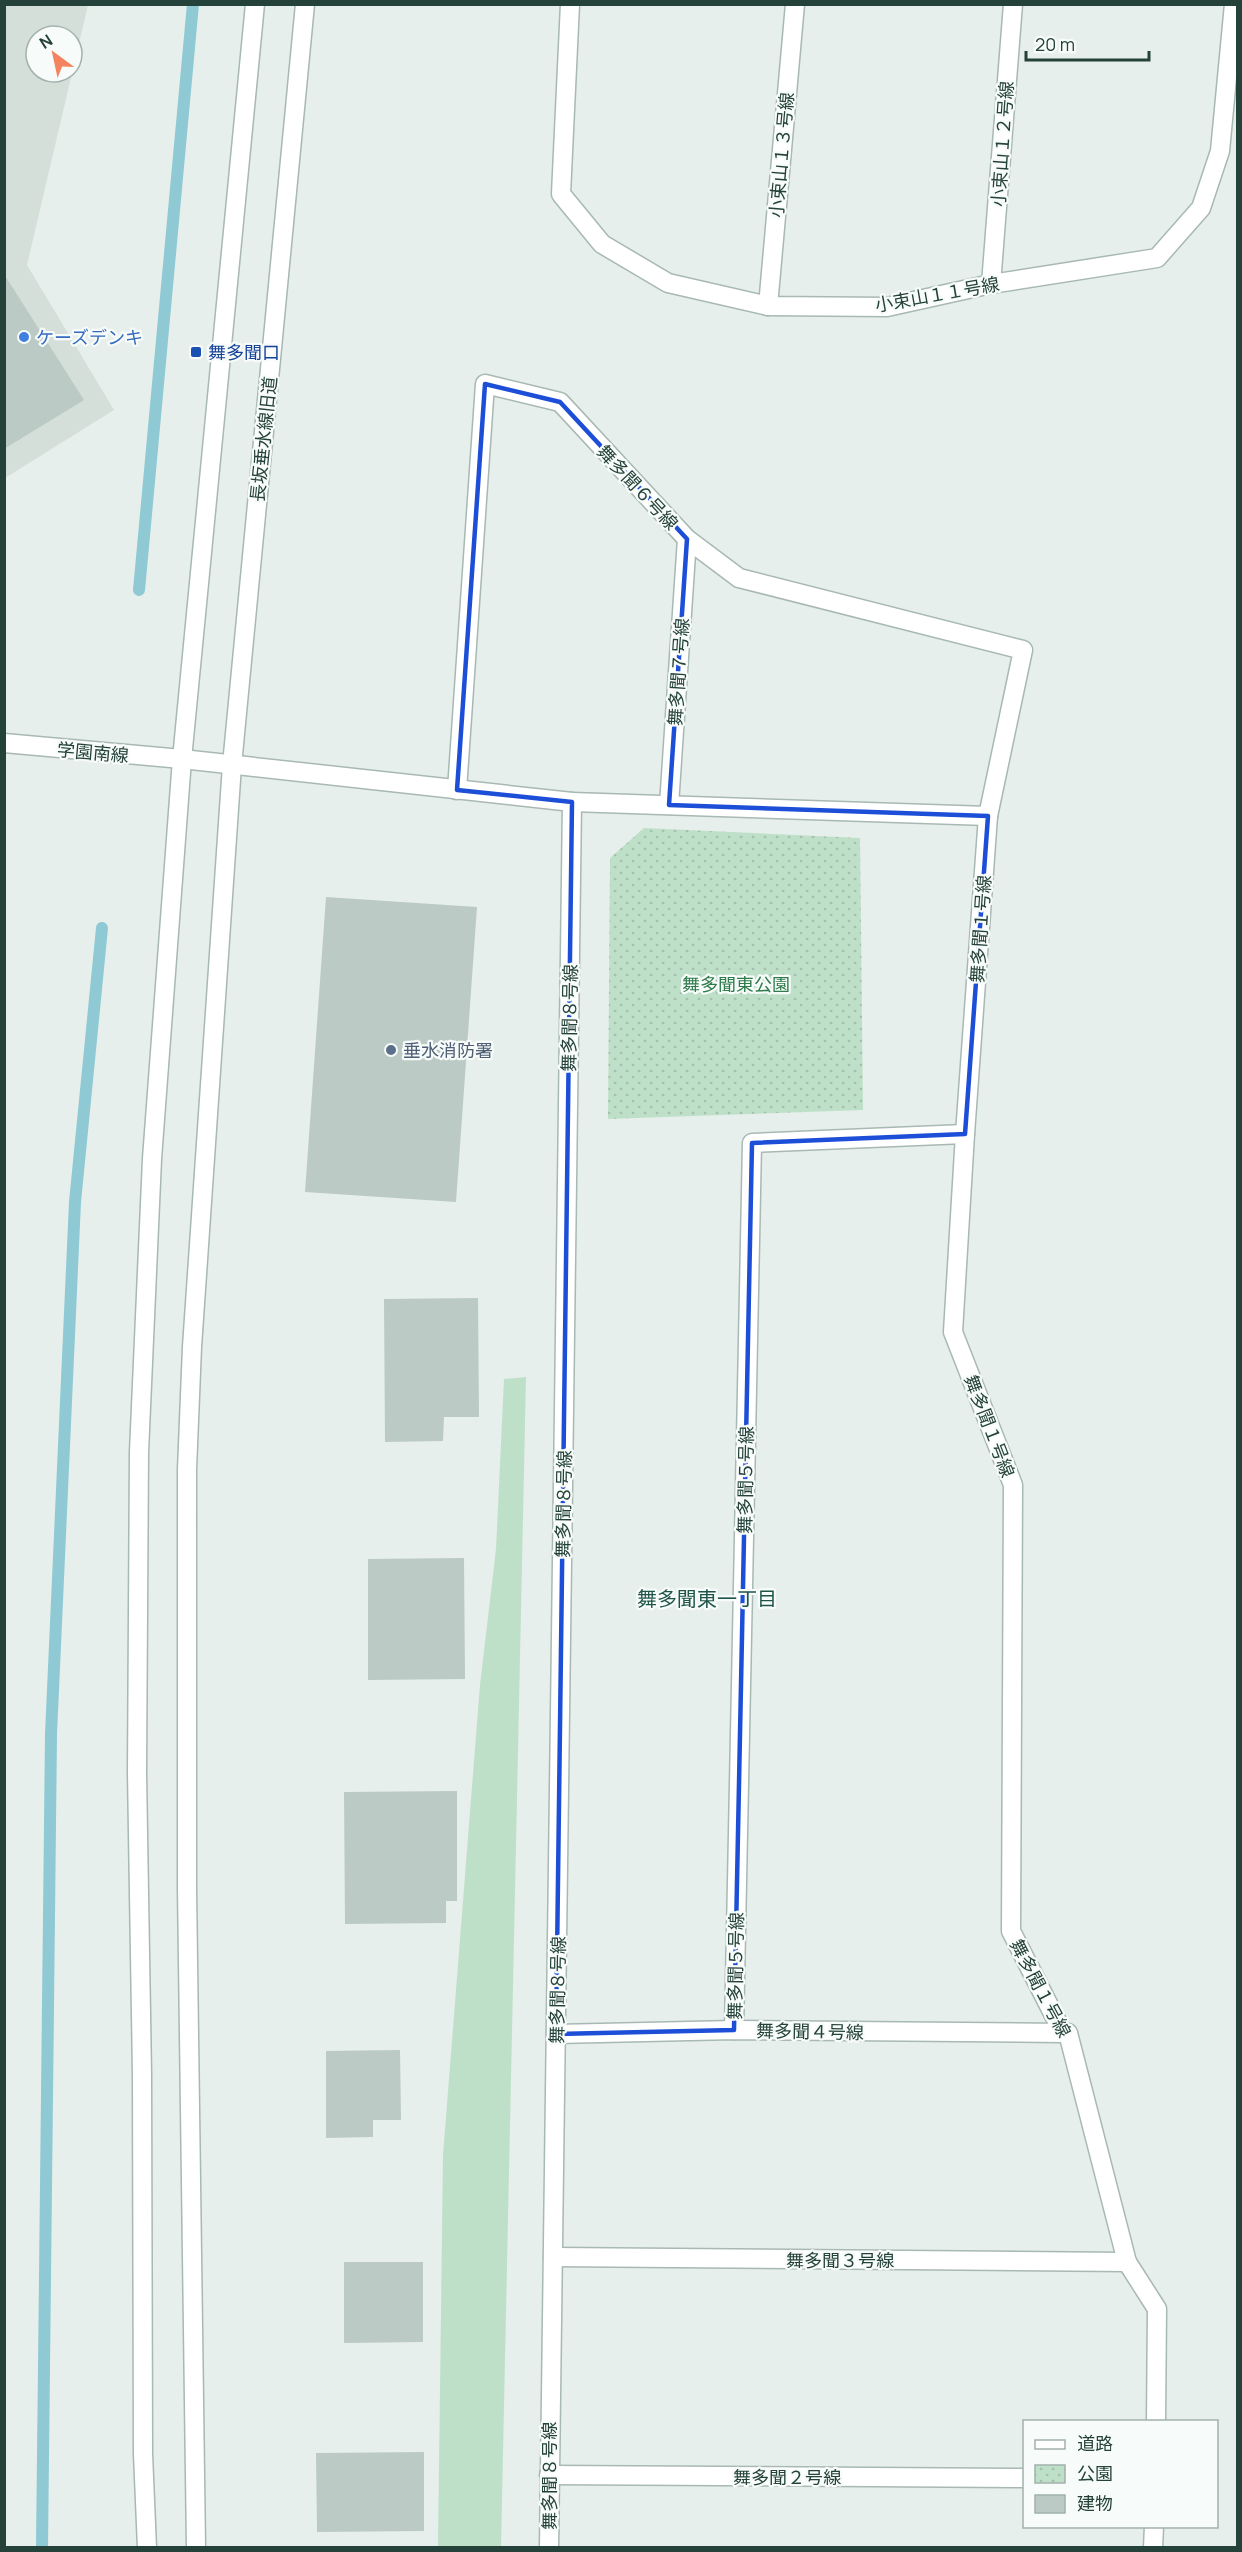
<svg xmlns="http://www.w3.org/2000/svg" width="1242" height="2552" viewBox="0 0 1242 2552" font-family="Manrope,'Noto Sans JP',sans-serif">
<defs>
<pattern id="park-dots" width="8" height="8" patternUnits="userSpaceOnUse" patternTransform="scale(1.5)"><rect width="8" height="8" fill="#bfe0c8"/><path d="M2 2h.1M6 6h.1" fill="none" stroke="#a4c1ad" stroke-width="1.8" stroke-linecap="round"/></pattern>
</defs>
<rect width="100%" height="100%" fill="#e6efeb"/>
<path fill="#d4dfda" fill-rule="evenodd" d="M5,5h83l-61,260 87,145 -109,68zM36,36h36v36h-36z"/>
<path fill="#bfe0c8" d="M526,1377l-25,1170h-255l192,-1 5,-391 37,-470 16,-136 8,-170z"/>
<path fill="url(#park-dots)" d="M644,828l216,10 3,272 -255,9 2,-261z"/>
<g fill="none" stroke-linecap="round" stroke-linejoin="round">
<g stroke="#8ec9d4" stroke-width="12">
<path d="M139,590l54,-586"/>
<path d="M42,2548l9,-814 24,-532 27,-274"/>
</g>
</g>
<g fill="#bbcac4">
<path d="M4,274l80,126 -80,49z"/>
<path d="M326,897l151,10 -21,295 -151,-10z"/>
<path d="M478,1298l1,119h-35l-1,24 -58,1 -1,-143z"/>
<path d="M464,1558l1,121 -97,1v-121z"/>
<path d="M457,1791v110h-11v22l-101,1 -1,-132z"/>
<path d="M400,2050l1,70h-28v17l-47,1v-87z"/>
<path d="M344,2262h79v80l-79,1z"/>
<path d="M424,2452v79l-107,1 -1,-79z"/>
</g>
<g fill="none" stroke-linecap="round" stroke-linejoin="round">
<defs>
<g id="minor">
<path d="M570,4l-9,190 41,50 66,39 100,23 119,1 104,-23 166,-26 44,-50 19,-57 14,-147"/>
<path d="M991,284l22,-280"/>
<path d="M768,306l27,-302"/>
<path d="M4,743l178,16 390,43 -23,1746"/>
<path d="M457,790l28,-406 75,18 127,137 52,39 284,72 -35,166"/>
<path d="M572,802l416,14 -23,318 -12,198 60,153 -2,446 52,102h5l59,229 30,47 -1,113"/>
<path d="M669,805l18,-266"/>
<path d="M734,2030l18,-887 213,-9"/>
<path d="M556,2034l178,-4 329,3"/>
<path d="M553,2257l574,5"/>
<path d="M549,2475l475,3"/>
<path d="M147,2548l-4,-94 -1,-379 -5,-303 2,-320 13,-293 30,-400 73,-755"/>
<path d="M196,2548l-9,-660v-419l5,-122 40,-582 73,-761"/>
<path d="M1153,2548l1,-22"/>
</g>
</defs>
<use href="#minor" stroke="#a8b8b2" stroke-width="21"/>
<use href="#minor" stroke="#fff" stroke-width="18"/>
</g>
<path fill="none" stroke="#1d4ed8" stroke-width="4.5" stroke-linejoin="round" d="M485,384l75,18 127,137 -18,266 319,11 -23,318 -213,9 -18,887 -178,4 16,-1232 -115,-12z"/>
<circle fill="#3f7fe0" stroke="#f7fbf9" stroke-width="2" cx="24" cy="337" r="6"/>
<rect fill="#1a4fb4" stroke="#f7fbf9" stroke-width="2" x="190" y="346" width="12" height="12" rx="3"/>
<circle fill="#5c6f8a" stroke="#f7fbf9" stroke-width="2" cx="391" cy="1050" r="6"/>
<g text-anchor="middle" dominant-baseline="central" stroke-width="4.5" stroke-linejoin="round" paint-order="stroke">
<g font-size="18" fill="#24423a" stroke="#f7fbf9">
<text transform="translate(1002 144) rotate(-86)">小束山１２号線</text>
<text transform="translate(781 155) rotate(-85)">小束山１３号線</text>
<text transform="translate(937 294) rotate(-10)">小束山１１号線</text>
<text transform="translate(263 439) rotate(-84)">長坂垂水線旧道</text>
<text transform="translate(638 487) rotate(47)">舞多聞６号線</text>
<text transform="translate(678 672) rotate(-86)">舞多聞７号線</text>
<text transform="translate(93 752) rotate(5)">学園南線</text>
<text transform="translate(980 929) rotate(-86)">舞多聞１号線</text>
<text transform="translate(569 1018) rotate(-89)">舞多聞８号線</text>
<text transform="translate(990 1426) rotate(69)">舞多聞１号線</text>
<text transform="translate(745 1480) rotate(-89)">舞多聞５号線</text>
<text transform="translate(563 1504) rotate(-89)">舞多聞８号線</text>
<text transform="translate(735 1966) rotate(-89)">舞多聞５号線</text>
<text transform="translate(1041 1988) rotate(62)">舞多聞１号線</text>
<text transform="translate(557 1990) rotate(-89)">舞多聞８号線</text>
<text transform="translate(810 2031) rotate(1)">舞多聞４号線</text>
<text x="840" y="2260">舞多聞３号線</text>
<text transform="translate(549 2476) rotate(-90)">舞多聞８号線</text>
<text x="787" y="2477">舞多聞２号線</text>
</g>
<g font-size="18" fill="#366cbe" stroke="#f7fbf9" text-anchor="start">
<text x="36" y="337">ケーズデンキ</text>
</g>
<g font-size="18" fill="#164399" stroke="#f7fbf9" text-anchor="start">
<text x="208" y="352">舞多聞口</text>
</g>
<g font-size="18" fill="#2d7a4b" stroke="#f7fbf9">
<text x="736" y="984">舞多聞東公園</text>
</g>
<g font-size="18" fill="#4e5e75" stroke="#f7fbf9" text-anchor="start">
<text x="403" y="1050">垂水消防署</text>
</g>
<g font-size="20" fill="#1f5548" stroke="#f7fbf9">
<text x="707" y="1598">舞多聞東一丁目</text>
</g>
</g>
<rect width="1242" height="2552" fill="none" stroke="#24423a" stroke-width="12"/>
<rect x="1023" y="2420" width="195" height="108" fill="#f7fbf9" stroke="#a3b1ad" stroke-width="1.5"/>
<rect x="1035" y="2440" width="30" height="9" fill="#ffffff" stroke="#a3b1ad" stroke-width="1.5"/>
<text x="1077" y="2450" font-size="18" fill="#24423a">道路</text>
<rect x="1035" y="2465" width="30" height="18" fill="url(#park-dots)" stroke="#a3b1ad" stroke-width="1.5"/>
<text x="1077" y="2480" font-size="18" fill="#24423a">公園</text>
<rect x="1035" y="2495" width="30" height="18" fill="#bbcac4" stroke="#a3b1ad" stroke-width="1.5"/>
<text x="1077" y="2510" font-size="18" fill="#24423a">建物</text>
<g transform="translate(54 54) rotate(327)"><circle r="28" fill="#f7fbf9" stroke="#a3b1ad" stroke-width="1.5"/>
<path d="M0-4.5L10 22L0 15L-10 22Z" fill="#f4845f"/>
<text y="-9" font-size="16" font-weight="bold" text-anchor="middle" fill="#24423a">N</text>
</g>
<path d="M1026 51v9h123v-9" fill="none" stroke="#24423a" stroke-width="3"/>
<text x="1035" y="51" font-size="18" fill="#24423a" stroke="#f7fbf9" stroke-width="4.5" paint-order="stroke">20 m</text>
</svg>
